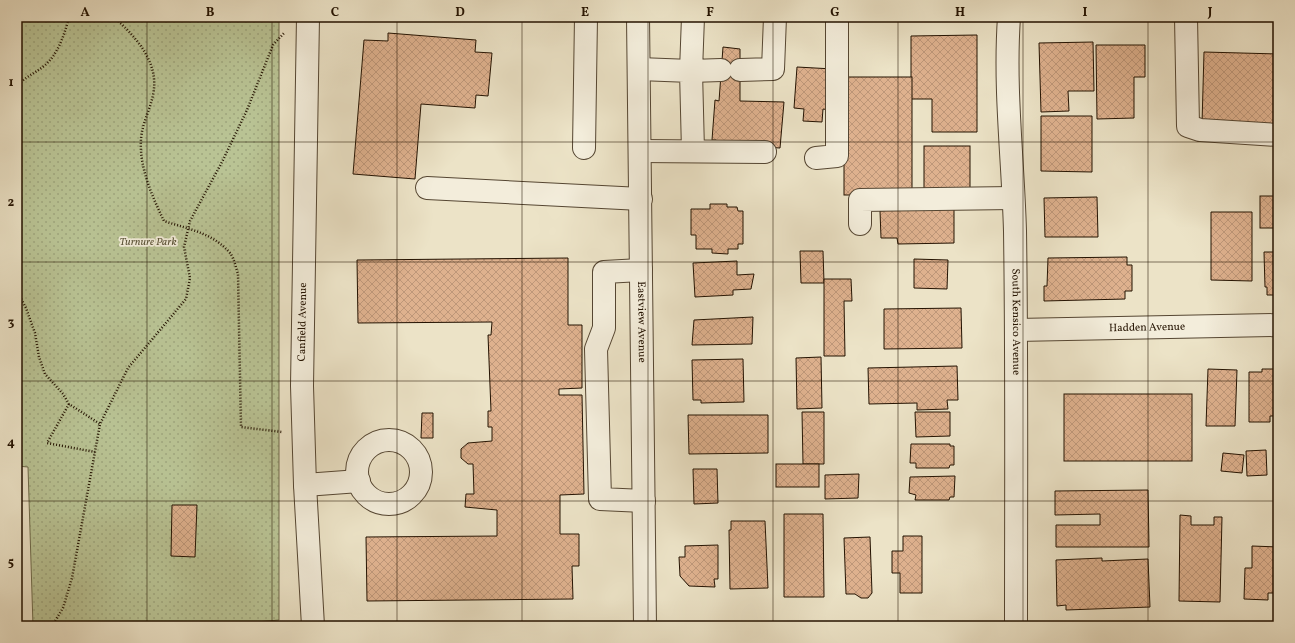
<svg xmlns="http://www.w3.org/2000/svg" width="1295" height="643" viewBox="0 0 1295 643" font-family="Vollkorn,serif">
<defs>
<pattern id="park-dots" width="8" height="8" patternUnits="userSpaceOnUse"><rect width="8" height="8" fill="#b9c394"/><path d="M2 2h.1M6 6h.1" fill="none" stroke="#9fa67e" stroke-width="1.8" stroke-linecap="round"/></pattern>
<pattern id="building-cross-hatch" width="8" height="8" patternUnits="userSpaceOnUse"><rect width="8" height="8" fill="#deb18e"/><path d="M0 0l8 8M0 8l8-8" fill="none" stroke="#be9779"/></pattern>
</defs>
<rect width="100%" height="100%" fill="#ece3c7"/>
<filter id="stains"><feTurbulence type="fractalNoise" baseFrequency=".005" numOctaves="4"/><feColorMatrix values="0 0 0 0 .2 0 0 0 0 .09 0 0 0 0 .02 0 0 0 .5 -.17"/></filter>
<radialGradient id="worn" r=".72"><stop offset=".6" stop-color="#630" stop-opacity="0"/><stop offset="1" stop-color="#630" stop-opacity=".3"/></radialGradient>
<path fill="url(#park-dots)" stroke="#6e6a4a" d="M17,17h262v603l-68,6h-178l-5,-159 -11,-1z"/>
<g fill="url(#building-cross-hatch)" stroke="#231201">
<path d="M388,33l88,7 -1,12 17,1 -4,43 -12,-1 -1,13 -54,-4 -6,75 -62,-5 11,-134 24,1z"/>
<path d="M977,35v97h-45v-33h-21v-63z"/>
<path d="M1093,42l1,49h-26l1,20 -28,1 -2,-69z"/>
<path d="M1096,45h49v32h-11v41l-37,1z"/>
<path d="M723,47l17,2v52l44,1 -4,46 -65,-4 1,-4h-4l3,-40 4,1z"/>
<path d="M1204,52l74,2v72l-76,-2z"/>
<path d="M797,67l36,2 -3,41 -7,-1 -1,13 -19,-1 1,-12 -10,-1z"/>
<rect x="844" y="77" width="68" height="118"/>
<path d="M1041,116h51v56l-51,-1z"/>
<rect x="924" y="146" width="46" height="44"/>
<rect x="1260" y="196" width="18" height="32"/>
<path d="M1097,197l1,40h-53l-1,-39z"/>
<path d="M710,204h17v3h10l1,4h5v33h-5v5h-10v5l-16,-1v-4h-16v-14h-5v-26h19z"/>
<path d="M954,205v38l-56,1 -1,-6h-16l-1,-27z"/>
<path d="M1211,212h41v69l-41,-1z"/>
<path d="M800,251h23l1,32h-23z"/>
<path d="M1264,252h14v43h-11v-8h-2z"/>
<path d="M1127,257v8h5v26h-7v8l-81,2v-15h3l1,-28z"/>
<path d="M568,258v67h14v63l-23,1v6h23l2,99 -24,1v39h19v32h-7l1,33 -206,2 -1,-64 131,-1v-26l-32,-3 1,-13h8l-1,-30h-5l-7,-6v-9l7,-6 24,-2v-14h-4v-16h3l-3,-76h3l1,-13 -134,1 -1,-63z"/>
<path d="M914,259l34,1 -1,29 -33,-1z"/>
<path d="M737,261v14l17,-1 -3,15 -18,1v5l-38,2 -2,-34z"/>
<path d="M824,279h27l1,22h-8l1,55h-21z"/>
<path d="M961,308l1,40 -78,1v-40z"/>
<path d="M753,317l-1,27 -60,1 2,-25z"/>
<path d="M821,357l1,51 -25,1 -1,-51z"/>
<path d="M743,359l1,43 -43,1v-3h-8l-1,-40z"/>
<path d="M957,366l1,34h-11l1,9 -31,1v-7l-48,1 -1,-36z"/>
<path d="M1208,369l29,1 -2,56h-29z"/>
<path d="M1262,369h16v47h-8v6h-21v-50h13z"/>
<rect x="1064" y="394" width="128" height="67"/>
<path d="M802,412h22v52h-21z"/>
<path d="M915,412h35v24l-34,1z"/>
<path d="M422,413h11v25h-12z"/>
<path d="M688,415h80v38l-79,1z"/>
<path d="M911,444h39v2h4v19h-4l-1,3h-33v-5h-6z"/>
<path d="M1266,450l1,25 -20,1 -1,-25z"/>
<path d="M1223,453l21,2 -2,18 -21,-2z"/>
<rect x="776" y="464" width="43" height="23"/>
<path d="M693,469h24l1,34 -24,1z"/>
<path d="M859,474l-1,24 -33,1v-24z"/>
<path d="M955,476l-1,21h-4l-1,3h-34l1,-5 -7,-2 1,-16z"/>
<path d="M1148,490l1,57h-93v-22h44v-11l-45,1v-24z"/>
<path d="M172,505h25l-2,52 -24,-1z"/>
<path d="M17,506h2l1,96h-3z"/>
<path d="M784,514h39l1,83h-40z"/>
<path d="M1180,515l11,1v9h23v-8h8l-2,85 -41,-1z"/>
<path d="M731,521h34l3,67 -38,1 -1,-59h2z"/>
<path d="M903,536h19v57h-22v-20h-8v-22h11z"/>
<path d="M870,537l2,56 -4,5h-7l-6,-4h-9l-2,-56z"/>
<path d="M718,545v34h-4l1,8 -26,-1 -9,-10 -1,-19h6v-11z"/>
<path d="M1252,546l26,1v46h-10v7l-24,-1 1,-31h7z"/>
<path d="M1102,558v3l46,-2 2,48 -84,3v-5l-9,1 -1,-46z"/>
</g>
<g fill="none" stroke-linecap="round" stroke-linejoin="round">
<defs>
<g id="minor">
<path d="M308,17l-6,369 3,99 8,141"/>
<path id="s1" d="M638,17l7,609"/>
<path d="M693,17l-2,54 30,-1"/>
<path id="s2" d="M1009,17c-5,72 4,142 6,214 2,132 1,263 1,395"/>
<path d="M1186,17l2,109 12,4 78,5"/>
<path d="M639,69l52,2 2,80"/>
<path d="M740,70l33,-1 2,-52"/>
<path d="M584,148l2,-131"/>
<path d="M640,151l125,1"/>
<path d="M816,158l21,-2v-139"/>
<path d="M427,188l214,11"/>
<path d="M860,224v-24l153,-2"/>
<path d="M641,270l-37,2v56l-8,21 4,150 44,2"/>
<path id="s3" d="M1016,330l262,-5"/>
<circle cx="389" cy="472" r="32"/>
<path d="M305,485l54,-4"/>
</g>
</defs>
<use href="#minor" stroke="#554632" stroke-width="24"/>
<g stroke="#231201" stroke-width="2.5" stroke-dasharray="1 2" stroke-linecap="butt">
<path d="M114,17c22,20 46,46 39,78 -3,15 -11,29 -12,44 -2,28 11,57 23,82 24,8 49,12 66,32 4,5 6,15 8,21l3,153 41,5"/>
<path d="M17,87c7,-10 17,-13 27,-21 14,-11 21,-33 25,-49"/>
<path d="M17,291l9,17 9,25 4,24 6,17 18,20 6,10 31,20"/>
<path d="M69,404l-22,39 48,9"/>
<path d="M52,626l11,-18 9,-30 28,-154 28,-56 58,-69 4,-21 -6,-31 6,-26 32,-59 25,-52 26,-65 12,-13"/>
</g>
<use href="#minor" stroke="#f3eddb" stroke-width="22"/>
</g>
<path fill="none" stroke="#231201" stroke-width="1" stroke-opacity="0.55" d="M147,17v609M272,17v609M397,17v609M522,17v609M648,17v609M773,17v609M898,17v609M1023,17v609M1148,17v609M17,142h1261M17,262h1261M17,381h1261M17,501h1261"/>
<g text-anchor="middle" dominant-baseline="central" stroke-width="3.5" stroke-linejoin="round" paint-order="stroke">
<g font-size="11" font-style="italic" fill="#585034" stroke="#f3eddb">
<text x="148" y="242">Turnure Park</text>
</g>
<g font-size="11" fill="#231201" stroke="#f3eddb">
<text stroke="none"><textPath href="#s2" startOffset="305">South Kensico Avenue</textPath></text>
<text transform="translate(303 322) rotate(-89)">Canfield Avenue</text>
<text stroke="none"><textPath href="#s1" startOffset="305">Eastview Avenue</textPath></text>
<text stroke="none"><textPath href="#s3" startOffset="131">Hadden Avenue</textPath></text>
</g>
</g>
<rect width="1295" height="643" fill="none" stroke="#ece3c7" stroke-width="44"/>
<rect x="22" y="22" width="1251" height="599" fill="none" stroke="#231201" stroke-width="1.5"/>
<g font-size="13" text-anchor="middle" font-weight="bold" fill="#231201">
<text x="85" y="16">A</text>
<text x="210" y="16">B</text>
<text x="335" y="16">C</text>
<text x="460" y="16">D</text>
<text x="585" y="16">E</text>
<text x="710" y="16">F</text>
<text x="835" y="16">G</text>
<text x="960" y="16">H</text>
<text x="1085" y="16">I</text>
<text x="1210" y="16">J</text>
<text x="11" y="86">1</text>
<text x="11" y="206">2</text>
<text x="11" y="326">3</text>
<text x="11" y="446">4</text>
<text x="11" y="566">5</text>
</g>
<rect width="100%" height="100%" filter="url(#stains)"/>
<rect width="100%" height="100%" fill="url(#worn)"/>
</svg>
